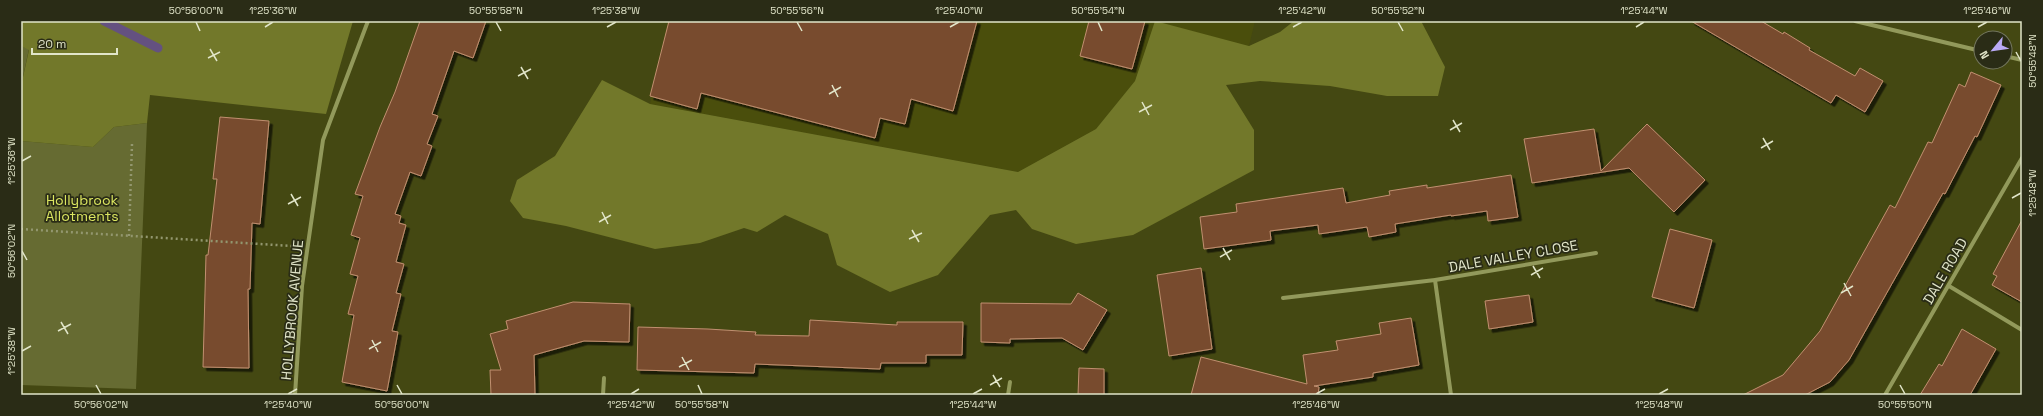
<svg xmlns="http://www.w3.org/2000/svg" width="2043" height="416" viewBox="0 0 2043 416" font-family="'Space Grotesk',sans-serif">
<defs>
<filter id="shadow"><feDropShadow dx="3.5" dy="3.5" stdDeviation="0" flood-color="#0009"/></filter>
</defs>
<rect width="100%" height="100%" fill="#444812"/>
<path fill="#4a4e0c" d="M668,21h587l-6,25 -94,-24 -20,59 -39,48 -78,43 -368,-68z"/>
<g fill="#666b32">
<path d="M21,46l8,3 -8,37z"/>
<path d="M147,123l-11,266 -115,-4v-244l72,6 21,-20z"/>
</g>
<g fill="#72782a">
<path d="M21,21h332l-27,93 -176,-19 -3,28 -33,4 -21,20 -72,-6v-55l8,-36 -8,-4z"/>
<path d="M1155,21l94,25 31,-14 14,-11h127l24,46 -7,29h-51l-57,-10 -70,-5 -34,4 28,45v40l-121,65 -57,9 -44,-15 -16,-19 -26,5 -52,60 -48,17 -53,-27 -9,-31 -43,-19 -28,17 -13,-4 -44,15 -45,6 -89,-23 -43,-8 -13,-17 7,-21 38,-24 47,-76 48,24 368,68 78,-43 39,-48z"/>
</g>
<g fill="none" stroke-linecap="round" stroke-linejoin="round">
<path stroke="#645180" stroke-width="9" d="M104,21l54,27"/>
</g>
<g fill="#784c2e" stroke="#c18f70" filter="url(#shadow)">
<path d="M420,21h66l-13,37 -19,-7 -22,63 6,2 -11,28 5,2 -11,30 -11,-4 -15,42 6,2 -2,7 7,2 -10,37 8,2 -8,29 5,1 -9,37 6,1 -11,59 -45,-9 12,-67 -6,-1 10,-38 -8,-2 10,-36 -9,-3 12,-39 -8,-2 25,-67 15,-35z"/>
<path d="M669,21h308l-24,90 -42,-12 -6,25 -25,-6 -5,20 -174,-45 -4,16 -47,-13z"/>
<path d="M1089,21h56l-13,48 -52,-13z"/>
<path d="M1691,21h70l22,13 1,-2 26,16 -1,2 46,26 5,-8 23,13 -18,31 -29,-17 -5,8z"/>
<path d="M1971,72l30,13 -24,52 -2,-1 -30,58 -2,-1 -94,167 -19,22 -25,13h-62l40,-20 37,-44 70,-126 5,3 33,-66 4,1 27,-59 6,3z"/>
<path d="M220,117l49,4 -9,103 -8,-1 -2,66h-2l1,79 -46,-1 3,-112h2l9,-76h-4z"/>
<path d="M1647,124l58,56 -31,32 -45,-44 -97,15 -8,-44 70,-10 7,42z"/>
<path d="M1511,175l7,42 -30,4 -1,-10 -36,5v-1l-56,9 1,8 -27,5 -2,-10 -48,7 -1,-9 -48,6 1,9 -67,9 -4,-32 37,-5 -1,-8 107,-16 3,15 44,-8 -1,-4 38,-6v3z"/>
<path d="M2022,220v82l-30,-17 5,-9 -4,-2z"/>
<path d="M1670,229l42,11 -18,68 -42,-11z"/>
<path d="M1201,268l11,81 -43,7 -12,-81z"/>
<path d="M1078,293l29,17 -24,40 -21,-12 -52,1v4l-29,-1v-39l90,1z"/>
<path d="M1529,295l4,27 -44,7 -4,-28z"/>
<path d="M573,302l57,2 -1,38 -45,-1 -50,14 1,40h-44l-1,-25h11l-11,-36 18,-5 -2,-8z"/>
<path d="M1411,318l8,47 -46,8v4l-59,9 5,1 -1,8h-127l10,-38 106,27 -4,-29 35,-5 -2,-9 45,-7 -2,-11z"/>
<path d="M810,320l87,5v-3h66l-1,33h-36v8h-45l-1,6 -125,-5 -1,9 -117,-3 1,-43 70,2 48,3 -1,3 54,1z"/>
<path d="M1962,329l34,20 -26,46h-50l19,-31 3,2z"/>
<path d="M1079,368l25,1v26h-26z"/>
</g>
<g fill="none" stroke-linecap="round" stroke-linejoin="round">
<g stroke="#93976f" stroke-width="2.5" stroke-dasharray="2 3" stroke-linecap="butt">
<path d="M21,229l271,17"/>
<path d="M129,236l3,-92"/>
</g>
<g stroke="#92995b" stroke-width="4">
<path d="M1855,21l126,30"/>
<path d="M2005,56l17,4"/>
<path d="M1435,280l16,115"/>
<path d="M1949,286l73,44"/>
<path d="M1283,298l152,-18 161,-27"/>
<path d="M295,395l7,-109 21,-146 45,-119"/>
<path d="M603,395l1,-17"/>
<path d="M1008,395l2,-13"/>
<path d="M1885,395l137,-237"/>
</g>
</g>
<path fill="none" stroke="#e1e5c9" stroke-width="1.5" d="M196,22l4,9M496,22l5,9M797,22l5,9M1098,22l4,9M1398,22l5,9M265,27l8,-5M607,27l9,-5M950,27l9,-5M1293,27l9,-5M1636,27l8,-5M1978,27l9,-5M210,49l7,12M2016,52l5,9M208,58l12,-6M521,67l7,12M518,76l13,-7M832,85l6,12M829,94l12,-7M1142,102l7,13M1139,112l13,-7M1453,120l7,12M1450,130l12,-7M1763,138l7,12M1761,148l12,-7M22,161l9,-5M291,194l7,12M2012,198l9,-5M288,204l13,-7M602,212l6,12M599,222l12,-7M912,230l7,12M909,239l13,-6M1223,248l7,12M22,251l5,9M1220,257l12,-7M1533,266l7,12M1531,275l12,-7M1844,283l7,13M1841,293l12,-7M61,322l7,12M58,331l13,-7M372,340l6,12M369,349l12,-7M22,351l9,-5M682,357l7,13M679,367l13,-7M993,375l7,12M96,385l5,9M397,385l5,9M698,385l4,9M990,385l12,-7M1900,385l5,9M288,394l9,-5M631,394l8,-5M973,394l9,-5M1316,394l9,-5M1659,394l9,-5"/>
<g text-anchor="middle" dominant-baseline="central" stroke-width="3.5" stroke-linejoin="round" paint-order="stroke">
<g font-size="14" fill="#dce761" stroke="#2a2c16">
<text x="82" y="200">Hollybrook<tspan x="82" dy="16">Allotments</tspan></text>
</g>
<g font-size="14" fill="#e1e5c9" stroke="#2a2c16">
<text transform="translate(1513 256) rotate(-10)">DALE VALLEY CLOSE</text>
<text transform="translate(1945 271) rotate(-60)">DALE ROAD</text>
<text transform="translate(292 310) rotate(-85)">HOLLYBROOK AVENUE</text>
</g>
</g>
<rect width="2043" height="416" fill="none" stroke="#2a2c16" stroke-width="44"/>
<g transform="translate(1993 50) rotate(241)"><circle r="19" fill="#2a2c16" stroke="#73765e"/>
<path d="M0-3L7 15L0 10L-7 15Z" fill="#baaaf6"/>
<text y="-6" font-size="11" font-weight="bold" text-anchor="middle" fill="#e1e5c9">N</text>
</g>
<path d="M32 48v6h85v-6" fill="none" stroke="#e1e5c9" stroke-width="2"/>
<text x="38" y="48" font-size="12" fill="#e1e5c9" stroke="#2a2c16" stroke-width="3" paint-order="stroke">20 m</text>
<rect x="22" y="22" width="1999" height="372" fill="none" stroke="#e1e5c9" stroke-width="1.5"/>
<g font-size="10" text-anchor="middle" fill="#e1e5c9">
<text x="196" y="14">50°56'00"N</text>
<text x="273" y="14">1°25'36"W</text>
<text x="496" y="14">50°55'58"N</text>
<text x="616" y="14">1°25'38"W</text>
<text x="797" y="14">50°55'56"N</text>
<text x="959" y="14">1°25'40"W</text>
<text x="1098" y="14">50°55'54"N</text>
<text x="1302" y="14">1°25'42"W</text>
<text x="1398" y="14">50°55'52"N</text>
<text x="1644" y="14">1°25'44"W</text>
<text x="1987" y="14">1°25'46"W</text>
<text transform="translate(2032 61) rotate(-90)" y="4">50°55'48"N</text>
<text transform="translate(11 161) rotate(-90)" y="4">1°25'36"W</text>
<text transform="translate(2032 193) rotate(-90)" y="4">1°25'48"W</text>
<text transform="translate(11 251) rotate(-90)" y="4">50°56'02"N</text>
<text transform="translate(11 351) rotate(-90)" y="4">1°25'38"W</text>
<text x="101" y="408">50°56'02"N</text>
<text x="288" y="408">1°25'40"W</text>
<text x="402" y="408">50°56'00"N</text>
<text x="631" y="408">1°25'42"W</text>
<text x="702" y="408">50°55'58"N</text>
<text x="973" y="408">1°25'44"W</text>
<text x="1316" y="408">1°25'46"W</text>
<text x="1659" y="408">1°25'48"W</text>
<text x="1905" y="408">50°55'50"N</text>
</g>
</svg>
